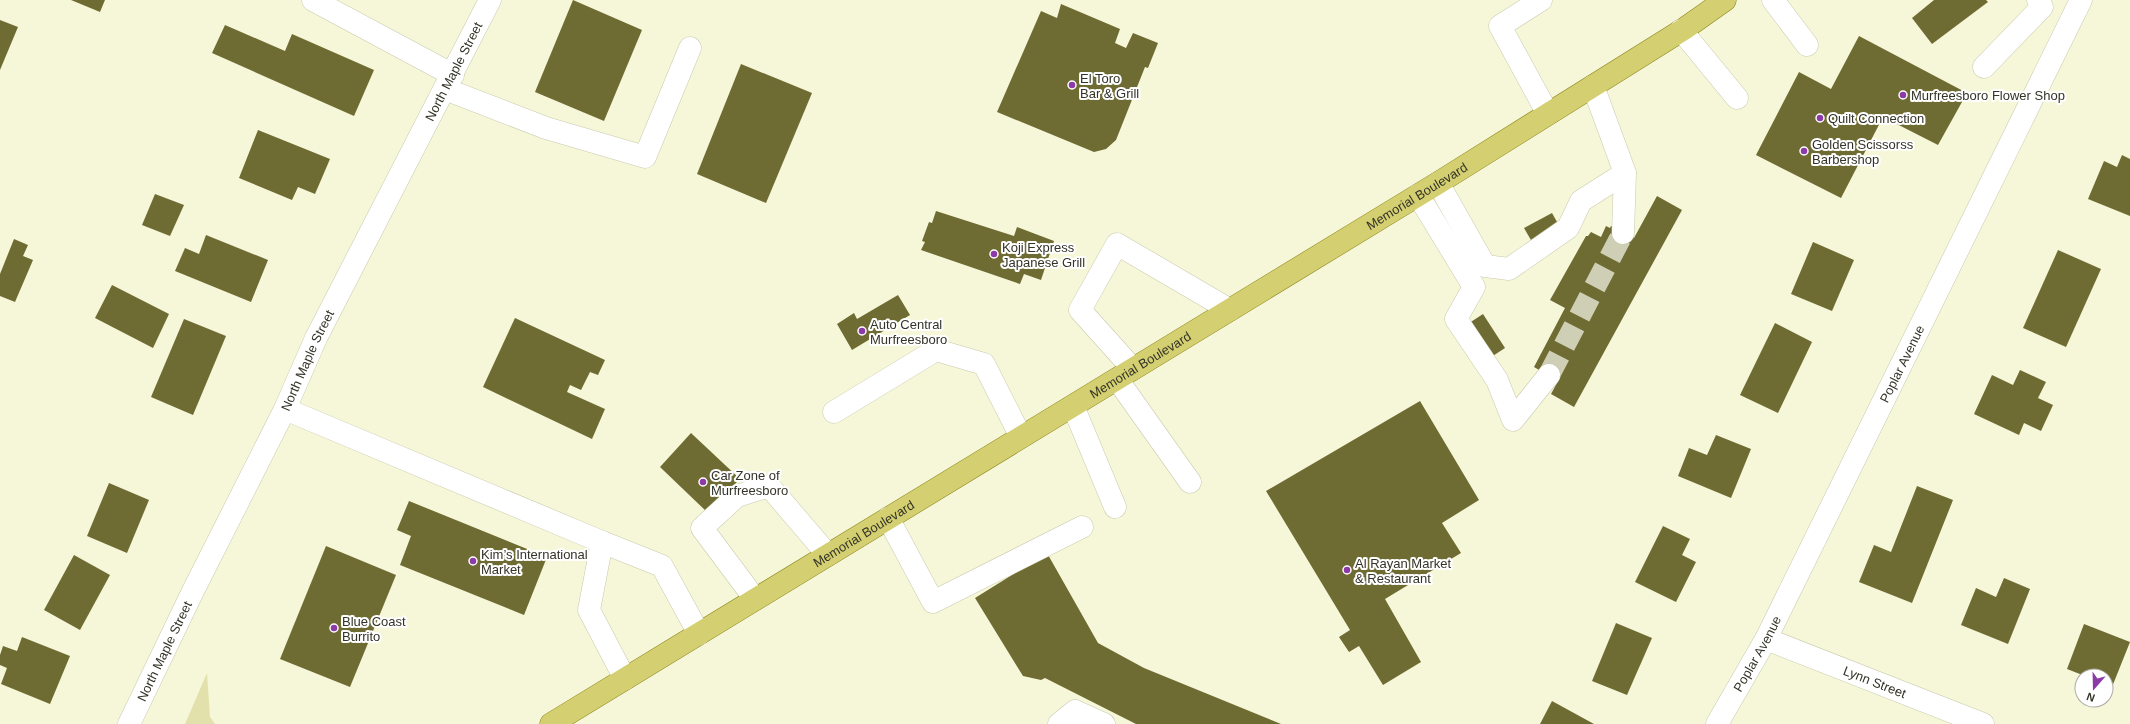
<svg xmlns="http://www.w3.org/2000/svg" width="2130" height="724" viewBox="0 0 2130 724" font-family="Arial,sans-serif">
<rect width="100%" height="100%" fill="#f6f6d9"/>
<path fill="#e2e1ac" d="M207,673l3,44 5,7h-30z"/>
<g fill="#6f6c33">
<path d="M71,0h34l-5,12z"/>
<path d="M573,0l69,30 -38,91 -69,-29z"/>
<path d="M1934,0h52l2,2 -56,42 -20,-26z"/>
<path d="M1061,4l59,25 -5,14 11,5 7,-15 25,10 -10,25 -3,-1 -29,73 -10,9 -12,3 -97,-40 44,-101 16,7z"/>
<path d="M0,20l18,7 -18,43z"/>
<path d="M225,25l60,26 7,-17 82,36 -20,46 -142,-63z"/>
<path d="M1859,36l108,57 -29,52 -55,-28 -42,81 -85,-43 43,-83 32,17z"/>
<path d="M741,64l71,29 -46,110 -69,-29z"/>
<path d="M258,130l72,29 -15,35 -17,-7 -6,13 -53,-22z"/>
<path d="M2122,155l8,4v57l-42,-17 16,-38 13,6z"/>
<path d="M155,194l29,11 -14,31 -28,-11z"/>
<path d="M1657,196l25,14 -108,197 -23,-13 7,-13 -24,-14 31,-59 -15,-8 36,-64h2l3,-4 10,5 5,-11 4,2 1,-2 23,12z"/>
<path d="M936,211l78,25 3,-9 37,14 -13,39 -17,-6 -4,10 -99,-34 4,-8 -3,-1 7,-19 3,1z"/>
<path d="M1552,213l14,25 -27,16 -15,-26z"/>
<path d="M206,235l62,25 -17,42 -76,-31 10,-23 14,6z"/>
<path d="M14,239l14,6 -5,11 10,4 -18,42 -15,-6v-22z"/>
<path d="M1813,242l41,18 -22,51 -41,-17z"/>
<path d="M2058,250l43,19 -35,78 -43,-19z"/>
<path d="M112,285l57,29 -16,34 -58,-30z"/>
<path d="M898,295l12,20 -58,35 -15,-26 17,-11 3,6z"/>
<path d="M1483,314l22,34 -29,19 -22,-34z"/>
<path d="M515,318l90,42 -7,15 -8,-3 -9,18 -11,-5 -3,7 38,17 -13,30 -109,-52z"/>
<path d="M184,319l42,17 -33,79 -42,-18z"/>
<path d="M1775,323l37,19 -34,71 -38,-18z"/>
<path d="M2020,370l26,12 -8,16 15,7 -12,26 -17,-8 -5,12 -45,-21 18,-39 21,10z"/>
<path d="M1420,401l59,99 -37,23 19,30 -76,46 36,63 -38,23 -24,-39 -10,6 -10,-15 11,-7 -84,-139z"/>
<path d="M691,433l49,46 -33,33 -47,-45z"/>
<path d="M1716,435l35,14 -20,49 -53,-22 11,-28 18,7z"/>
<path d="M109,483l40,17 -22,53 -40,-17z"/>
<path d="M1917,486l36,14 -41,103 -53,-21 15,-37 17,7z"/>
<path d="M409,501l138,56 -23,58 -124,-50 11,-29 -14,-6z"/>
<path d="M1663,526l27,13 -8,16 14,7 -20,40 -41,-20z"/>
<path d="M326,546l70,29 -46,112 -70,-28z"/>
<path d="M1047,553l51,90 46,25 137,56h-145l-91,-46 -4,2 -18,-4 -48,-78z"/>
<path d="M74,555l36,20 -30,55 -36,-20z"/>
<path d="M2004,578l26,11 -22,55 -47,-19 15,-37 20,9z"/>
<path d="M1616,623l36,15 -25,57 -35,-14z"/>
<path d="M2084,624l46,18 -18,45 -6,-3v-8h-21l-18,-7z"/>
<path d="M22,637l48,19 -20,48 -49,-20 6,-16 -7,-3v-10l3,-9 14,5z"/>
<path d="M1552,701l42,23h-54z"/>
</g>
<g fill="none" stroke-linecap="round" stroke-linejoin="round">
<path stroke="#cfcfb6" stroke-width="22" stroke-dasharray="22 11" stroke-linecap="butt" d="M1549,375l74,-142"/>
<defs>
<g id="minor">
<path d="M313,0l140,75"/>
<path d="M1541,0l-41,26 48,88"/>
<path d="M1773,0l34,45"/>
<path d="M1681,30l56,68"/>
<path d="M1984,67l58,-60 -4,-7"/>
<path d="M1593,86l32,87"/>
<path d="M445,89l101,39 99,29 45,-109"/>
<path d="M1438,183l47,83 24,3 59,-41 13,-27 44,-28 -2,60"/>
<path d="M1418,195l56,92 -18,32 41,61 16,40 36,-45"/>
<path d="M1133,369l-53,-59 37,-66 113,66"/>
<path d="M1117,379l73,103"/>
<path d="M1073,406l42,101"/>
<path d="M285,409l317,133"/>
<path d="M834,412l102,-62 48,14 37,73"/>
<path d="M888,518l45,84 149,-75"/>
<path d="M755,599l-53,-71 35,-32 32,-10 59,69"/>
<path id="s1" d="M1766,639l217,85"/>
<path d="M625,679l-36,-69 13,-68 60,24 37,68"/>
<path id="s2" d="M129,724l64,-133 92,-182 31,-71 174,-338"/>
<path d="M1059,724l16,-13 29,13"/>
<path id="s3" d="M1717,724l49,-85 315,-639"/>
</g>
<g id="major">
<path id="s4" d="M551,724l887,-541 246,-154 41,-29"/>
</g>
</defs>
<use href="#minor" stroke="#cacaae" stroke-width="23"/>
<use href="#major" stroke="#89841a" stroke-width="23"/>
<use href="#minor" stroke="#fff" stroke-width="22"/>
<use href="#major" stroke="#d4d071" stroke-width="22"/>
</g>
<g fill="#8c3aa8" stroke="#fff" stroke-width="1.5">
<circle cx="1072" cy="85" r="4"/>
<circle cx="1903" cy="95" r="4"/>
<circle cx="1820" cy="118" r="4"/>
<circle cx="1804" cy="151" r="4"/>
<circle cx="994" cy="254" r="4"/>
<circle cx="862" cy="331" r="4"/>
<circle cx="703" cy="482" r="4"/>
<circle cx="473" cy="561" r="4"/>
<circle cx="1347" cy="570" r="4"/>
<circle cx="334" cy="628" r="4"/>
</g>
<g text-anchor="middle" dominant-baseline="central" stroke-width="4" stroke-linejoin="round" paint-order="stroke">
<g font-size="13" fill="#343328" stroke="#fff">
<text stroke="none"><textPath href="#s2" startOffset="729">North Maple Street</textPath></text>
<text stroke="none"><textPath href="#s4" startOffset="1014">Memorial Boulevard</textPath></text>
<text stroke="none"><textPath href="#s2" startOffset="405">North Maple Street</textPath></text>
<text stroke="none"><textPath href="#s3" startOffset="405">Poplar Avenue</textPath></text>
<text stroke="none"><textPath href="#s4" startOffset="690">Memorial Boulevard</textPath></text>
<text stroke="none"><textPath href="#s4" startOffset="366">Memorial Boulevard</textPath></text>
<text stroke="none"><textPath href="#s2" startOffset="81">North Maple Street</textPath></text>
<text stroke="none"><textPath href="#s3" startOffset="81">Poplar Avenue</textPath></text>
<text stroke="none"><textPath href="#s1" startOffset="117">Lynn Street</textPath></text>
</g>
<g font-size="13" fill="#343328" stroke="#fff" text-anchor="start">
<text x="1080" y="78">El Toro<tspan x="1080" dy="15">Bar &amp; Grill</tspan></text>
<text x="1911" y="95">Murfreesboro Flower Shop</text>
<text x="1828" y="118">Quilt Connection</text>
<text x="1812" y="144">Golden Scissorss<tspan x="1812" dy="15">Barbershop</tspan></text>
<text x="1002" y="247">Koji Express<tspan x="1002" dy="15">Japanese Grill</tspan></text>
<text x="870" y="324">Auto Central<tspan x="870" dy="15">Murfreesboro</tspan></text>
<text x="711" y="475">Car Zone of<tspan x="711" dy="15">Murfreesboro</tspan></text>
<text x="481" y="554">Kim’s International<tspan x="481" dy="15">Market</tspan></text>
<text x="1355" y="563">Al Rayan Market<tspan x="1355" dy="15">&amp; Restaurant</tspan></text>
<text x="342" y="621">Blue Coast<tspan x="342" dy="15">Burrito</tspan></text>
</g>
</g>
<g transform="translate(2094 688) rotate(200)"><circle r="19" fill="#ffffff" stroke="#aeada9"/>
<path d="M0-3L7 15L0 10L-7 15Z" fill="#8c3aa8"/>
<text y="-6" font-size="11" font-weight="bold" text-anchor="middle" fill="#343328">N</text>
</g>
</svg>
